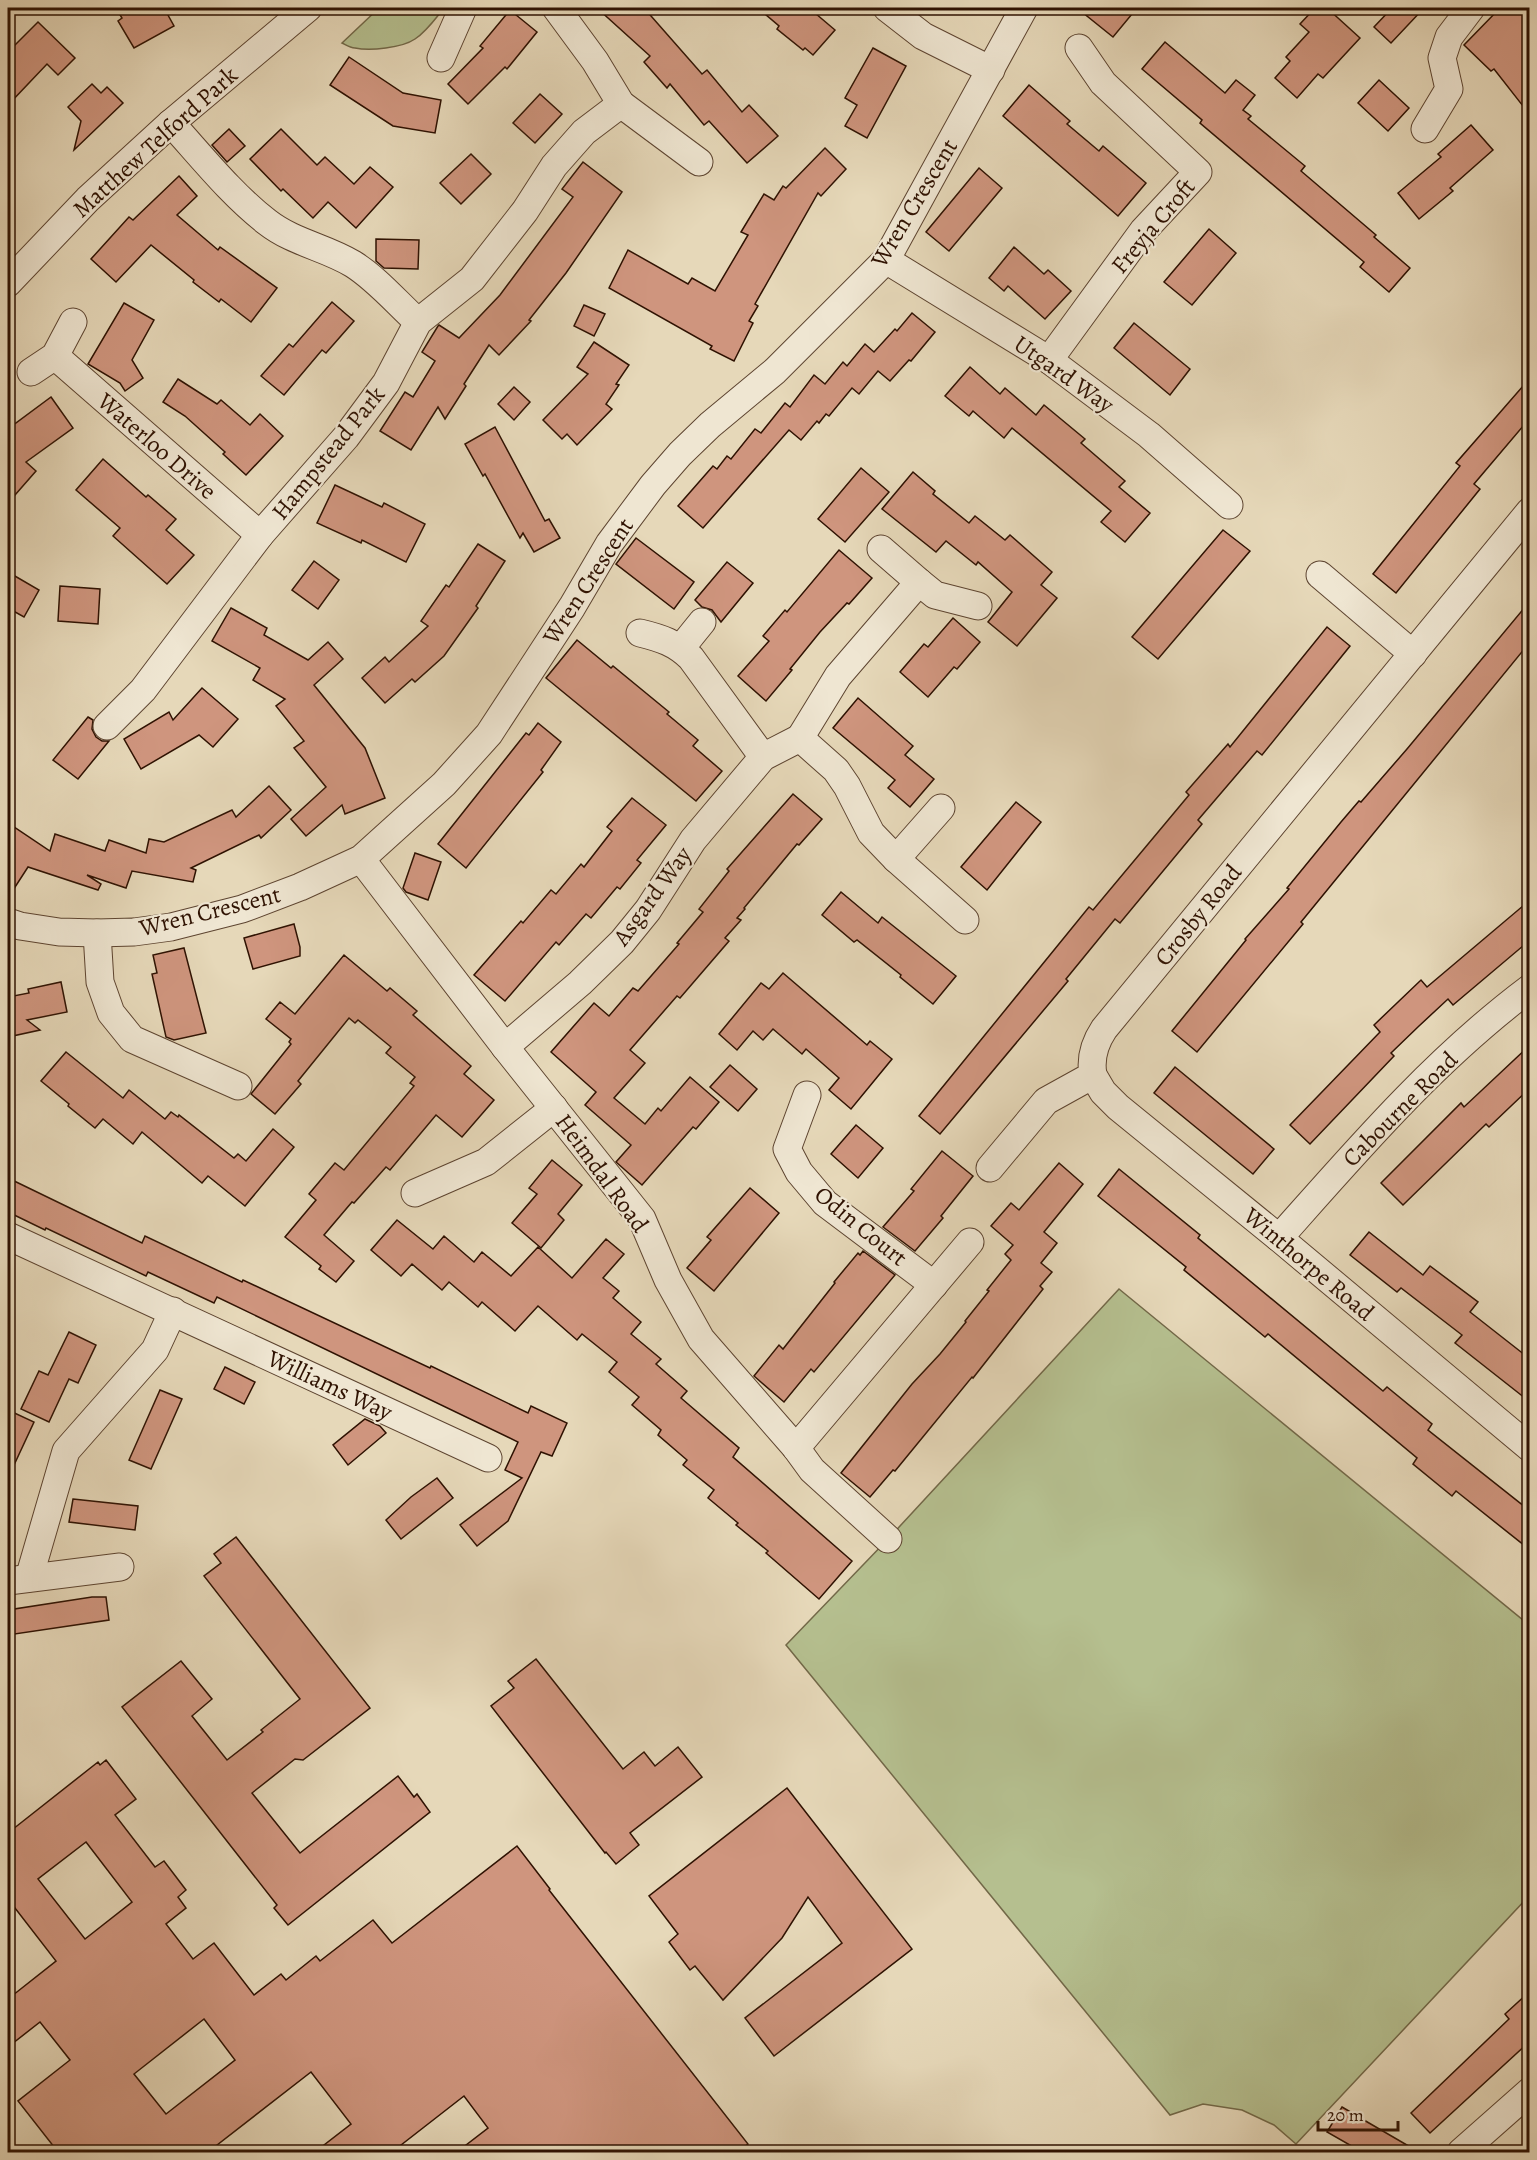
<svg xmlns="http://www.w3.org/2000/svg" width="1537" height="2160" viewBox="0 0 1537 2160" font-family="Alegreya,serif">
<rect width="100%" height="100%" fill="#e6d8b9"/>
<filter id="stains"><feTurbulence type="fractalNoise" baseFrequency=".00333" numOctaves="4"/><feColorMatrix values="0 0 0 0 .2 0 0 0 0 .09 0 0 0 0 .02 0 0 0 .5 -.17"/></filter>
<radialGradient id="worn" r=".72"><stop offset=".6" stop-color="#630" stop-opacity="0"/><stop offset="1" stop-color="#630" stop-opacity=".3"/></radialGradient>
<g fill="#b5bf8f" stroke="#726848" stroke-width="1.5">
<path d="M379,8h65c-9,11 -17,23 -29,31 -13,9 -45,12 -60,9 -5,0 -9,-3 -13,-5z"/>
<path d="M1119,1289l410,336v271l-233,248 -22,-19 -32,-15 -39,-6 -33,11 -384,-470 102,-106z"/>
</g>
<g fill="#cf957e" stroke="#2f1202" stroke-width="1.5" fill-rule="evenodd">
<path d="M116,8h48l10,18 -40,22 -16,-27 4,-3z"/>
<path d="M597,8h47l58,66 5,-4 35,42 7,-7 29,31 -31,27 -38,-42 -5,4 -34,-41 -3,4 -23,-26 6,-6z"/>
<path d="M758,8h51l26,22 -22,25 -8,-7 -2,2 -26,-21 2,-3z"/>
<path d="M1077,8h60l-24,29z"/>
<path d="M1315,8h12l33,30 -37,40 -5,-4 -21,24 -22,-20 15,-17 -4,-4 23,-25 -9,-8z"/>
<path d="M1392,8h32l-33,35 -17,-16z"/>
<path d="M1500,8h30v107l-36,-46 -3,2 -27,-26z"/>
<path d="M510,10l27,22 -30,37 -2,-2 -37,37 -20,-20 35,-36 -3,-2z"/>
<path d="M38,22l37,36 -17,17 -11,-11 -39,41v-53z"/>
<path d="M1165,42l60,51 11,-13 19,15 -12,15 8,6 -3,3 57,47 -4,5 75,64 -2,2 36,31 -21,24 -29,-25 4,-5 -164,-139 2,-3 -60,-51z"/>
<path d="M873,48l33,18 -39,72 -22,-12 12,-21 -12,-7z"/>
<path d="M349,57l54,36 38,7 -6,33 -42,-7 -63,-41z"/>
<path d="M1379,80l30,28 -21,23 -30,-28z"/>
<path d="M92,84l9,9 6,-6 16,16 -49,47 7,-29 -13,-14z"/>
<path d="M1029,85l41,36 -3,3 32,27 4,-5 43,37 -28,33 -115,-100z"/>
<path d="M540,94l22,20 -27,29 -22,-20z"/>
<path d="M1471,125l22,25 -43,38 3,3 -34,28 -21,-26 43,-36 -3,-3z"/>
<path d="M229,129l16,17 -18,16 -15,-17z"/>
<path d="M281,129l36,36 8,-8 29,27 16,-17 23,20 -37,41 -28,-26 -15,16 -30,-29 -2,2 -31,-32z"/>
<path d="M825,148l21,21 -25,27 -3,-3 -63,111 3,2 -9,15 4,2 -19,38 -24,-12 2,-3 -103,-58 19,-38 60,34 4,-6 23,13 33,-56 -7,-3 23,-38 10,6 9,-14 3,2z"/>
<path d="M471,154l20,20 -30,30 -21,-21z"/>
<path d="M583,162l39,30 -56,81 -37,47 2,1 -32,34 -10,-10 -25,39 2,2 -21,33 -7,-12 -27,43 -31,-19 25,-39 8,5 22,-36 -13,-9 16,-26 1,-1 20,13 41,-43 73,-98 -11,-8z"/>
<path d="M979,168l23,20 -53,63 -23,-19z"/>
<path d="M179,176l18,20 -20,19 41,35 2,-3 57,41 -26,34 -30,-23 -2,3 -26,-20 1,-2 -43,-35 -35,37 -25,-23 38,-42 4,3z"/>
<path d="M1209,229l27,24 -44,52 -28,-23z"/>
<path d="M376,239l43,1 -1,29 -34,-1 -8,-7z"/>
<path d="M1014,247l30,27 4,-4 23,21 -26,28 -37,-33 -4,5 -15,-13z"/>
<path d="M332,302l22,19 -28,32 -4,-3 -38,45 -23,-19 28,-32 4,3z"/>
<path d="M124,303l30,17 -22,40 11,18 -18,13 -5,-8 -32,-19z"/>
<path d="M584,305l21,9 -11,22 -20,-10z"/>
<path d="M912,313l23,19 -24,29 -2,-1 -19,21 -12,-10 -19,23 -7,-6 -23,28 -3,-2 -7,9 -2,-2 -16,19 -12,-10 -86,98 -25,-22 35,-40 4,3 10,-13 4,3 24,-30 6,4 24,-30 5,4 24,-32 11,9 18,-22 4,4 18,-22 9,8 21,-23 2,2z"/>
<path d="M1134,323l56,46 -20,26 -56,-47z"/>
<path d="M594,342l35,23 -13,19 3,1 -13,19 6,5 -35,36 -10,-11 -5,5 -19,-19 45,-46 -11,-7z"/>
<path d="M970,367l30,27 5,-6 31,27 8,-10 41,34 -4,4 44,38 -6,6 31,26 -25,29 -24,-20 10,-11 -99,-83 -8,10 -31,-27 -4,5 -24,-20z"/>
<path d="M1530,378v40l-56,66 6,5 -84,104 -23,-19 87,-108 -4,-3z"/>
<path d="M178,379l39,25 4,-4 29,25 10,-11 23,22 -37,39 -23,-21 2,-2 -40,-36 -22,-14z"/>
<path d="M514,387l16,15 -16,18 -16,-16z"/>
<path d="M51,397l22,31 -47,34 10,9 -28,32v-74z"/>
<path d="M495,427l50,94 4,-2 11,19 -26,14 -11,-19 -3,5 -35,-64 -2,2 -18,-32z"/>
<path d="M103,459l43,38 2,-2 28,24 -10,11 28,25 -27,29 -54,-48 7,-8 -44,-38z"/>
<path d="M861,468l28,24 -44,50 -27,-23z"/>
<path d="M913,472l22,19 -2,3 36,29 6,-7 30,24 5,-5 42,37 -11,13 16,13 -40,48 -29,-24 24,-30 -34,-30 -2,3 -30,-24 -10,11 -54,-43z"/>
<path d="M335,485l47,22 2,-4 41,21 -19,38 -44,-22 -1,3 -44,-20z"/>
<path d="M1223,530l27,21 -92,108 -26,-22z"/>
<path d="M636,538l58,44 -20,27 -58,-45z"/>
<path d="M478,544l27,17 -29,45 2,2 -34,48 -29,26 -3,-3 -27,24 -23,-25 23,-21 4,5 39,-36 -7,-5 25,-36 3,2z"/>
<path d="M839,550l33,28 -23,26 -2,-1 -27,29 -30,37 2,1 -26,31 -28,-25 31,-35 -6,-5 22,-26 2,2z"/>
<path d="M314,561l25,19 -21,29 -26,-19z"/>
<path d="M727,562l26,21 -32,39 -9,-12 -10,-3 -7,-7z"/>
<path d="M8,572l31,18 -15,27 -16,-9z"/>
<path d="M60,586l40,3 -2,35 -40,-3z"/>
<path d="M1530,601v41l-229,280 2,2 -106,128 -25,-21 74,-91 -1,-1 44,-50 -2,-1 54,-66 18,-21 2,1 46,-53z"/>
<path d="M231,608l36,20 -3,7 44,25 20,-18 15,17 -29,26 51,63 20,50 -40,16 -3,-9 -36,31 -15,-17 35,-32 -32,-39 10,-7 -28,-35 9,-7 -32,-19 7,-12 -48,-27z"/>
<path d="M953,618l27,24 -23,27 -3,-2 -26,30 -28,-25 24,-28 4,3z"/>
<path d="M1327,627l23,19 -88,109 -5,-4 -59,69 4,4 -82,99 -5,-4 -49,60 2,2 -128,153 -21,-18 170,-209 4,3 96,-115 -3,-3 42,-48 2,3z"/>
<path d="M577,640l34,28 2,-2 56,46 -2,2 31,26 -5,6 29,25 -26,30 -150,-123z"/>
<path d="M202,688l36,31 -25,28 -14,-12 -58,34 -17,-30 45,-27 4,8z"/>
<path d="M858,698l55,48 -8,9 29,24 -24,28 -22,-19 7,-8 -62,-52z"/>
<path d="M88,717l5,3 -1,9 4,8 6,4h7l-31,38 -25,-19z"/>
<path d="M538,723l23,19 -20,28 2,2 -77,96 -28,-24 88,-111 3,2z"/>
<path d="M269,786l22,24 -30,28 -2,-3 -68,33 5,2 -3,12 -61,-11 -6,17 -39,-13 14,9 -3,6 -70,-23 -20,31v-75l42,28 5,-17 50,17 4,-11 37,13 3,-14 15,3 68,-32 4,7z"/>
<path d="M793,794l29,25 -23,26 -2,-1 -53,64 1,1 -8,9 4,2 -16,18 4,3 -49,57 -3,-2 -47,54 15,13 -31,35 31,26 13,-16 3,3 29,-34 29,25 -23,27 -3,-2 -51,58 -26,-23 15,-17 -46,-40 11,-13 -45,-40 43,-49 15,13 24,-28 5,3 41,-47 -2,-1 26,-31 -4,-3 30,-38 -2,-2z"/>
<path d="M632,798l34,27 -29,35 4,3 -21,26 -3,-2 -26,31 -5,-4 -27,31 -3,-3 -51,59 -31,-26 47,-54 2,2 28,-33 5,4 25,-30 3,3 28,-36 -5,-4z"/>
<path d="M1016,802l25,20 -54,68 -26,-23z"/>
<path d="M415,853l26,9 -13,38 -22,-8 -3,-4z"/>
<path d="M841,892l37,31 4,-6 74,59 -23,28 -33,-27 1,-2 -44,-35 -3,2 -32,-27z"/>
<path d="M1530,900v40l-77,65 -5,-6 -29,27 -28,27 3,3 -84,88 -20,-19 90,-93 -6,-7 47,-45 6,7z"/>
<path d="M294,924l6,23v9l-47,13 -9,-31z"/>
<path d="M184,948l22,85 -32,7 -8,-3 -14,-63 5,-1 -4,-18z"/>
<path d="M344,955l43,36 3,-3 27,23 -4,4 58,51 -7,8 30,26 -32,37 -26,-22 -46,55 -4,-3 -32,36 -2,-1 -28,33 30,26 -18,21 -17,-13 2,-3 -36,-29 31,-37 -7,-6 26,-31 9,7 70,-84 -4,-3 5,-6 -29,-24 5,-6 -33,-27 -3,3 -6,-5 -51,63 3,3 -26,30 -24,-20 40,-50 -2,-2 2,-3 -25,-20 14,-17 15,12z"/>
<path d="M783,973l84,72 3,-4 22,18 -41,50 -22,-19 10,-12 -33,-29 -4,5 -29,-25 -10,11 -10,-9 -16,19 -18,-16 42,-51 8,6z"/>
<path d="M61,982l6,30 -40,8 13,10 -32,7v-40l21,-4 -1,-4z"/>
<path d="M1530,1045v43l-41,39 -3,-3 -83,81 -22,-22 80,-80 3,4z"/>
<path d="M66,1052l57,46 6,-8 36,29 6,-7 7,5 1,-2 55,43 4,-4 8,7 27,-32 21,18 -49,59 -37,-30 -6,7 -60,-51 -9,12 -30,-25 -8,9 -27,-22 1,-2 -28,-23z"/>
<path d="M730,1065l27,24 -19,22 -28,-24z"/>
<path d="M1175,1067l99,82 -21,25 -99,-81z"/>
<path d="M856,1125l27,23 -25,30 -27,-24z"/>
<path d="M942,1151l31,25 -32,40 2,2 -28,33 -32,-24 31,-36 -3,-2z"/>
<path d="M552,1160l30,25 -24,29 6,6 -23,28 -29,-25 25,-29 -8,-6z"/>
<path d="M1059,1163l24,21 -39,48 13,11 -16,20 11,9 -12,14 3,3 -70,89 -1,-1 -77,94 -2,-1 -23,27 -29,-24 71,-89 28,-30 26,-32 -1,-1 24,-30 -2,-1 24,-30 -6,-6 8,-9 -22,-19 20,-23 8,7z"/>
<path d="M1119,1169l81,66 -2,3 185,153 4,-4 45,37 -4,6 102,81v39l-74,-59 -4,5 -39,-32 4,-6 -149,-124 -3,3 -81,-67 2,-3 -88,-71z"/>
<path d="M8,1178l134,65 3,-7 97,46 1,-2 187,88 1,-2 97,47 3,-7 36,17 -15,33 -11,-4 -33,69 -31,25 -17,-21 62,-47 -17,-8 13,-28 -301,-145 -3,6 -66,-31 -2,4 -100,-48 -1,2 -37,-18z"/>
<path d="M750,1188l29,25 -65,78 -27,-23 24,-28 -4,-3z"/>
<path d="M397,1220l36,29 11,-13 30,26 8,-10 29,24 27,-29 34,31 34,-39 18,15 -21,24 16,13 -6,7 28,24 -10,12 30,25 -5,5 31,27 -6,7 58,50 -6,9 119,104 -33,38 -53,-46 2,-2 -32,-26 2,-2 -30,-25 6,-8 -31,-25 4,-5 -29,-25 3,-5 -29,-25 7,-8 -30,-25 8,-10 -35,-28 -5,6 -39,-34 -23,25 -33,-29 -4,5 -29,-25 -7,8 -30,-26 -11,12 -30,-26z"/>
<path d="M1369,1232l54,43 7,-9 48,36 -8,10 60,47v43l-75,-59 7,-8 -61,-47 -4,4 -47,-37z"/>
<path d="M863,1251l32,24 -81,97 -3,-3 -27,33 -30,-26 25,-31 4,4 52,-66 -1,-1 24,-29 2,2z"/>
<path d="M69,1332l27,13 -18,38 -9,-4 -20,43 -28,-13 18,-38 9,4z"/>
<path d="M225,1367l30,15 -11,22 -30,-15z"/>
<path d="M160,1390l22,9 -31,70 -22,-9z"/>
<path d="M8,1410l26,12 -26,56z"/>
<path d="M365,1419l15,7 6,7 -38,32 -15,-20z"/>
<path d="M437,1478l16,20 -52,41 -15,-19 25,-23z"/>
<path d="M73,1499l65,7 -3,24 -66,-8z"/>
<path d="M236,1537l134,171 -67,52 -8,-1 -43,34 48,60 98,-77 16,21 3,-3 13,18 -142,113 -14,-17 3,-3 -155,-198 59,-46 31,38 -20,17 35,44 36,-28 -2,-2 39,-31 -96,-123 17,-13 -7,-9z"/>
<path d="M92,1597h14l3,23 -101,15v-25z"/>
<path d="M536,1659l87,110 21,-17 11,14 23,-19 24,30 -72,56 9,12 -23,19 -10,-12 -1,1 -114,-147 23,-18 -6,-7z"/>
<path d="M106,1760l30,39 -21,16 40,52 9,-6 22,29 -8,7 8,11 -20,16 27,35 21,-16 40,52 27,-21 5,6 30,-24 4,5 53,-41 19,23 125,-97 33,43 -1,1 199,254 -11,8h-280l31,-24 -24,-32 -72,56h-77l36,-28 -40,-52 -103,80h-150l-40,-51 52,-41 -30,-38 -32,25v-48l48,-38 -48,-62v-66l90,-71 2,3zM86,1842l46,60 -47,37 -47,-60zM204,2019l31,41 -69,54 -32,-40z"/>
<path d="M787,1788l125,161 -138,107 -29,-38 97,-75 -34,-46 -26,41 -59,62 -28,-34 -5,4 -21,-28 9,-8 -29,-38z"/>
<path d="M1530,1991v50l-100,92 -19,-20 98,-94 -4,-5z"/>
<path d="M1342,2107l27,16 50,29h-57l-35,-20z"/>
</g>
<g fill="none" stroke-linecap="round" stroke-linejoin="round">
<defs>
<g id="minor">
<path d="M556,8l39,53 26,43 78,58"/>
<path d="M887,8l36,28 68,34"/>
<path d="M441,58l22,-50"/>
<path d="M171,123c31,34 60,71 96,99 27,21 58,25 86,42 24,15 44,39 65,58"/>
<path d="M1425,129l24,-40 -7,-31 7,-21 22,-29"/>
<path d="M886,260l163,100 100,75 80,70"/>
<path d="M8,283l80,-84 83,-76 137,-115"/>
<path d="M55,356l205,179"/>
<path d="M1049,360l94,-129 55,-59 -95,-89 -24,-35"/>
<path d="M31,372l24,-16 18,-34"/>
<path d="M1320,575l93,79"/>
<path d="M919,582l16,13 43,11"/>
<path d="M640,633c21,5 36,10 51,25l72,99"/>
<path d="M681,648l21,-26"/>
<path d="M107,726l36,-36 117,-155 86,-98 40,-54 32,-61 54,-43 53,-68 29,-45 30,-34 37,-28"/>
<path d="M800,738l38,-62 81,-94 -38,-33"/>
<path d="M361,859l144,188 137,172 26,61 33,59 95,109 16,22 76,69"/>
<path d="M896,859l69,61"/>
<path d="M8,922l12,4 39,6 38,1 37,-1 37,-5 71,-18 58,-22 61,-28 83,-75 45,-50 83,-127 37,-63 44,-59 27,-31 30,-29 65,-54 111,-111 138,-252"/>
<path d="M97,933l3,49 11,31 21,26 106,47"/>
<path d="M505,1047l75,-64 42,-41 26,-32 45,-70 70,-83 37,-19 36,32 11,16 24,47 25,26 45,-51"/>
<path d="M1093,1075l10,17 15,15 161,131 251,210"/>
<path d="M807,1095l-20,54 12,23 26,31 109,82"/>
<path d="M990,1168l56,-67 47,-26c-3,-17 1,-31 11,-46l426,-518"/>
<path d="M415,1193l71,-31 68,-54"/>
<path d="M8,1236l480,222"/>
<path d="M1279,1238c78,-88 156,-179 251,-250"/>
<path d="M796,1448l174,-206"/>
<path d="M29,1578l37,-127 89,-101 18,-39"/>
<path d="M8,1581l112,-14"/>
<path d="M1461,2152l69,-61"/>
</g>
</defs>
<use href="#minor" stroke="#5d4430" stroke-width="29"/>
<use href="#minor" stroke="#efe6d2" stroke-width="27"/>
</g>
<g text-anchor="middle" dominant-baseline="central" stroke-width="4.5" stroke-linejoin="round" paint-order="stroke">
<g font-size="24" fill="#2f1202" stroke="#efe6d2">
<text transform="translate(155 142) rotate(-42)">Matthew Telford Park</text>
<text transform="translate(914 203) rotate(-59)">Wren Crescent</text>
<text transform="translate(1153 226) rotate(-50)">Freyja Croft</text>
<text transform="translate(1064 374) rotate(35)">Utgard Way</text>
<text transform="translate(157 446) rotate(41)">Waterloo Drive</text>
<text transform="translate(328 453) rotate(-51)">Hampstead Park</text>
<text transform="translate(588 581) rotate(-57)">Wren Crescent</text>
<text transform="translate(652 896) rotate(-54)">Asgard Way</text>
<text transform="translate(210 911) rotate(-14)">Wren Crescent</text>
<text transform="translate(1198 915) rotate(-51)">Crosby Road</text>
<text transform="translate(1400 1109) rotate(-45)">Cabourne Road</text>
<text transform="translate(602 1173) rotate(54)">Heimdal Road</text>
<text transform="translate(861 1226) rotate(39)">Odin Court</text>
<text transform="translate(1309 1264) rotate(40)">Winthorpe Road</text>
<text transform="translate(330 1385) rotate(25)">Williams Way</text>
</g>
</g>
<rect width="1537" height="2160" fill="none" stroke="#e6d8b9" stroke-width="30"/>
<rect x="9" y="9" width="1519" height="2142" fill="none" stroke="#2f1202" stroke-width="3"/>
<rect x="15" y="15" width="1507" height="2130" fill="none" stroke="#2f1202" stroke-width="1.5"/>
<path d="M1318 2121v9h80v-9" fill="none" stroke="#2f1202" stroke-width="3"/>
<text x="1327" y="2121" font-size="18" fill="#2f1202" stroke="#efe6d2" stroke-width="4.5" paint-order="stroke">20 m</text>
<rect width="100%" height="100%" filter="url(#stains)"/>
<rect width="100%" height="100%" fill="url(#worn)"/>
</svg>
